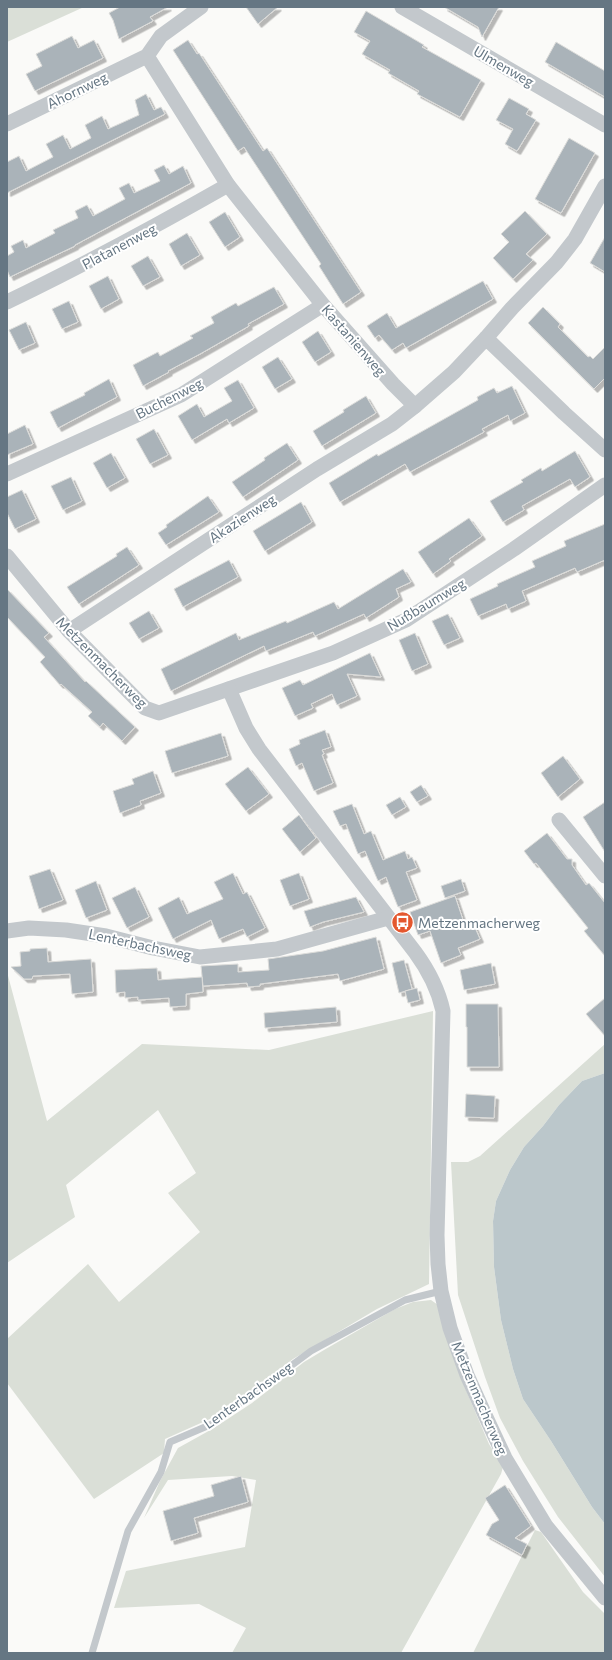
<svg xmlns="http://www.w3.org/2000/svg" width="612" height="1660" viewBox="0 0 612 1660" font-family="Commissioner,sans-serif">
<defs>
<filter id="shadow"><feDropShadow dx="3.5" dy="3.5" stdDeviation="0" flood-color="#0004"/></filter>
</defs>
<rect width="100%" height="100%" fill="#fafaf8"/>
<g fill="#dadfd7">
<path d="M7,7h77l-77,35z"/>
<path d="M7,972l40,149 95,-77 127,6 164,-39 -4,273 -52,25 -84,50 -72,55 -56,25 -1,14 -70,46 -87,-116v-44l81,-75 31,38 81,-70 -32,-39 28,-20 -38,-63 -92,75 9,32 -68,46z"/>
<path d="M605,1044v29l-23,8 -23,24 -16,21 -19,21 -14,23 -14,31 -3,20 1,46 7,53 12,49 10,30 28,42 41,66 13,17v53l-47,-60 -35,-56 -23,-43 -15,-41 -27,-82 -7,-133h17l12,-6z"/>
<path d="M431,1300l7,5 27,83 24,56 14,23 -2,7 -100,179h-169l14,-25 -47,-24 -85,4 12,-37 119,-24 11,-67 -24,-4 -64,4 -24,38 16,-37 18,-33 36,-20 38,-25 52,-41 20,-12 71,-41 18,-7z"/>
<path d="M535,1530l6,2 42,60 22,22v39h-132z"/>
</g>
<path fill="#bbc7cb" d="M605,1073v451l-13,-17 -41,-66 -28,-42 -10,-30 -12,-49 -7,-53 -1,-46 3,-20 14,-31 14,-23 19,-21 16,-21 23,-24z"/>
<g fill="#aab3b9" stroke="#dcdcda" filter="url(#shadow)">
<path d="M120,7h48l-18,10 3,4 -34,18 -6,-19 -4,-7z"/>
<path d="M246,7h32l-20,17z"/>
<path d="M444,7h55l-17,30 -4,-10z"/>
<path d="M366,11l58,34 -2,2 59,33 -21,37 -43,-23 2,-3 -31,-18 2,-3 -28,-16 8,-13 -16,-9z"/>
<path d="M72,36l6,12 16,-8 9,18 -68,33 -9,-17 16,-8 -6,-12z"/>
<path d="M188,40l9,14 2,-1 64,98 4,-3 94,144 -18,12 -24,-38 2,-2 -77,-117 -6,4 -65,-101z"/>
<path d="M556,42l49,29v26l-60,-35z"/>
<path d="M146,94l8,16 7,-3 4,7 -158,79v-31l12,-6 7,15 27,-14 -7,-13 17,-9 7,14 21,-11 -6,-13 17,-9 6,13 31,-14 -4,-15z"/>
<path d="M509,98l20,11 -3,5 10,6 -19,31 -12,-7 8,-15 -17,-9z"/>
<path d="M569,138l26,15 -34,60 -26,-14z"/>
<path d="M164,165l5,9 14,-8 8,17 -116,62v1l-65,31 -3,-7v-14l7,-4 -3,-6 12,-6 3,8 29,-15 -2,-3 25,-12 -3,-7 12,-6 6,11 32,-17 -6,-11 10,-5 5,10 26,-12 -6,-11z"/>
<path d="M525,211l22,23 -21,20 7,6 -20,19 -20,-21 16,-16 -8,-8z"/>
<path d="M225,212l15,25 -15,10 -16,-25z"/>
<path d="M187,233l13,22 -19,11 -12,-22z"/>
<path d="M605,237v35l-15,-9z"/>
<path d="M148,256l12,21 -17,9 -12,-20z"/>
<path d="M108,276l11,23 -18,10 -12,-23z"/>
<path d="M483,281l10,18 -87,49 -3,-5 -11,7 -13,-15 -4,3 -8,-12 20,-13 9,15z"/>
<path d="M274,287l10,17 -36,20 1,2 -49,28 -32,17 1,1 -26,14 -10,-21 25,-13 2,4 33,-18 -3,-2 24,-13 -3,-6 25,-14 2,3z"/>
<path d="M69,301l9,21 -16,7 -10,-20z"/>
<path d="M543,307l17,17 -2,3 30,30 2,-1 3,3 12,-12v31l-11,11 -66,-66z"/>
<path d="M26,322l9,21 -16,7 -10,-20z"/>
<path d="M318,331l13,21 -16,10 -13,-20z"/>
<path d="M278,357l14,22 -17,10 -13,-22z"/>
<path d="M109,379l8,18 -59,31 -8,-16 35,-17 -1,-2z"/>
<path d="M238,380l16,28 -25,15 -2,-4 -35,21 -14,-24 19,-12 7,13 28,-16 -8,-13z"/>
<path d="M512,386l13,27 -15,8 -2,-6 -26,14 2,3 -74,40 -5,-8 -65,38 -11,-19 48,-29 1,2 100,-56 -1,-3 17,-9 3,5z"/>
<path d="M366,396l10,17 -54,33 -9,-15 31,-19 -1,-2z"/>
<path d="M25,425l8,19 -26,11v-21z"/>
<path d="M154,429l14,26 -18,9 -14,-25z"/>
<path d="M287,443l11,17 -55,37 -11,-15 33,-22 -1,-2z"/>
<path d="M575,451l15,26 -15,10 -5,-8 -48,27 2,4 -21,12 -13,-21 33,-19 -2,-2 20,-12 1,3z"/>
<path d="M111,453l14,25 -18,10 -14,-25z"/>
<path d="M71,477l11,24 -19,9 -12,-24z"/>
<path d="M22,490l14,29 -21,10 -8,-16v-16z"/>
<path d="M208,496l11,16 -53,33 -8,-12 9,-6 -1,-2z"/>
<path d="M301,502l11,20 -47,29 -12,-20z"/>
<path d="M469,518l13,18 -33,23 2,2 -18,13 -15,-22z"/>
<path d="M605,524v36l-28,12 -2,-4 -53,23 4,10 -18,8 -2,-5 -28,12 -8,-17 28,-13 -1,-2 38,-17 -3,-6 34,-15 -2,-5z"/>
<path d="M127,547l12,18 -60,39 -12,-17 50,-31 -1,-2z"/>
<path d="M229,560l9,17 -55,30 -9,-18z"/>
<path d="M403,569l8,13 -15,7 3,8 -33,21 -2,-4 -49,22 -2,-4 -47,19 -2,-5 -93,45 -10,-22 75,-36 3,7 47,-19 1,2 47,-21 4,7z"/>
<path d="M7,589l42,44 -5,4 41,45 1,-1 49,46 -13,14 -19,-18 -3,4 -12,-11 4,-4 -31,-28 -1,1 -20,-23 5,-5 -38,-40z"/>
<path d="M149,611l10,17 -20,11 -10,-16z"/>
<path d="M448,614l12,24 -16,7 -12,-24z"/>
<path d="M415,633l13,31 -16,7 -13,-31z"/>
<path d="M370,653l11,24 -34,-3 10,22 -20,9 -5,-11 -21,10 2,4 -18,8 -13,-28 18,-8 3,5z"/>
<path d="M325,730l6,17 -9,3 2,4 -2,1 11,28 -19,8 -12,-28 -6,3 -7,-17 11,-5 -1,-4z"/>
<path d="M221,733l7,23 -56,17 -7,-22z"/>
<path d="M563,756l17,23 -22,18 -17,-24z"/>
<path d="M248,767l21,27 -23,17 -21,-27z"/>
<path d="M153,771l8,22 -21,8 1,4 -21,8 -7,-22 21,-7 -2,-5z"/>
<path d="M421,785l7,11 -11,6 -7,-10z"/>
<path d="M400,797l6,10 -14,8 -6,-10z"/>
<path d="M605,802v50l-22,-35z"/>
<path d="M352,804l12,30 7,-3 12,29 22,-9 3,8 4,-2 5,11 -11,4 11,28 -19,7 -12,-30 -8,4 -13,-30 -7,3 -12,-30 -6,2 -7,-15z"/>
<path d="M299,815l17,23 -16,14 -18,-23z"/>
<path d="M547,833l20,26h5v6l14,20 3,-2 16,20v53l-21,-25 4,-3 -52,-65 -2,1 -10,-13z"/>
<path d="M50,869l13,31 -24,9 -10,-33z"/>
<path d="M233,873l10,21 4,-2 18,36 -18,9 -4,-8 -24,10 -8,-19 -38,19 -15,-31 21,-11 8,17 36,-15 -9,-17z"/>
<path d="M299,873l10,26 -19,7 -10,-26z"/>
<path d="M461,879l4,12 -20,7 -4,-12z"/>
<path d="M96,881l11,29 -21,8 -11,-28z"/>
<path d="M135,887l14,30 -22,11 -15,-30z"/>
<path d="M455,896l10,30 8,-3 7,16 -22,9 3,7 -20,8 -11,-32 -12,4 -8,-23z"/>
<path d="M356,897l8,15 -41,10 -13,5 -6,-16z"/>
<path d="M376,937l8,32 -44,12 -2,-7 -78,10v2l-12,1 -1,-4 -44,3 -2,-20 37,-2v8l31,-2 -1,-11 55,-8z"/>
<path d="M47,948l1,14 43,-3 2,33 -21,2 -2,-20 -37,2 -1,3h-8l-13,-12 10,-1 -1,-14 10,-1v-2z"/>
<path d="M404,960l8,29 -13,4 -7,-30z"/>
<path d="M491,963l4,21 -31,6 -4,-20z"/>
<path d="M157,968l1,12 44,-3 1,15 -17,2v12l-16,1 -1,-9 -31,2v-3l-13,1v-6l-9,1 -1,-23z"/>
<path d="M417,988l3,12 -12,3 -3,-12z"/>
<path d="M605,998v38l-19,-22z"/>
<path d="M466,1004h32l1,63h-32v-40h-1z"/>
<path d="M336,1007l1,15 -72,6 -1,-15z"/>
<path d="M466,1094l29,2 -1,22 -29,-1z"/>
<path d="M241,1476l7,26 -54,16 4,15 -27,8 -8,-30 51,-15 -3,-11z"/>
<path d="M505,1485l26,41 -16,12 12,6 -5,11 -36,-20 6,-11 7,-4 -14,-22z"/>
</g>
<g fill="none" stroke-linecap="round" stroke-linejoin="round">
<path stroke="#c3c8cc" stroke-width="7" d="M92,1653l36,-122 33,-59 9,-30 42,-18 99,-73 94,-51 36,-9"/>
<g stroke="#c3c8cc" stroke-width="15">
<path d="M402,7l203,118"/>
<path d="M147,56l81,129 95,120 70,79 22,22 39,-34 32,-34 78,75 41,37"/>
<path d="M7,124l140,-68 14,-20 40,-29"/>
<path d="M7,302c75,-36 149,-76 221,-117"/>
<path d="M486,338l26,-30 45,-46 18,-23 30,-53"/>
<path d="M7,474l174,-79 142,-90"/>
<path d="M7,556l62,75 76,77 14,5 174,-60 73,-33 108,-71 91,-64"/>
<path d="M69,631l248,-162 75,-45 23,-18"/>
<path d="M229,689l17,39 13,21 156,203c14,19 23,36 28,59l-6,224 1,29 3,27 9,37 17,47 18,40 20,43 41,68 59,72"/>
<path d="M559,820l46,56"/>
<path d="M7,931l22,-3 37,2 40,6 47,12 47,9 77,-8 111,-31"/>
</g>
</g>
<defs>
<symbol id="bus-disc" viewBox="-11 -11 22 22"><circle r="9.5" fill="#e4572e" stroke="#fff"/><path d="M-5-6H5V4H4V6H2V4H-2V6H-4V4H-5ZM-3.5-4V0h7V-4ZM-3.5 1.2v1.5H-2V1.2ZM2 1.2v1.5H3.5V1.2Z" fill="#fff"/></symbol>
</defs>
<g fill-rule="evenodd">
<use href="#bus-disc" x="390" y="910" width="25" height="25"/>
</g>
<g text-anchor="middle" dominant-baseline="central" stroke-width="4" stroke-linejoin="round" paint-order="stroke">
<g font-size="14" fill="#657683" stroke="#fff">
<text transform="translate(504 66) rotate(30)">Ulmenweg</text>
<text transform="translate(77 90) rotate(-26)">Ahornweg</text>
<text transform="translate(119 246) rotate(-28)">Platanenweg</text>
<text transform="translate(354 340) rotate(49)">Kastanienweg</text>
<text transform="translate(169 398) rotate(-27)">Buchenweg</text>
<text transform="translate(242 518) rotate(-33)">Akazienweg</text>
<text transform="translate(426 604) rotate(-31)">Nußbaumweg</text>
<text transform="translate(102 662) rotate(45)">Metzenmacherweg</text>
<text transform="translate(140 944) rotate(12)">Lenterbachsweg</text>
<text transform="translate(248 1395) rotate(-35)">Lenterbachsweg</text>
<text transform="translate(480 1398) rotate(67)">Metzenmacherweg</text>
</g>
<g font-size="14" fill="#657683" stroke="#fff" text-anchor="start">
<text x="418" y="922">Metzenmacherweg</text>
</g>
</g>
<rect width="612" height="1660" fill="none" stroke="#657683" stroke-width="16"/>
</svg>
